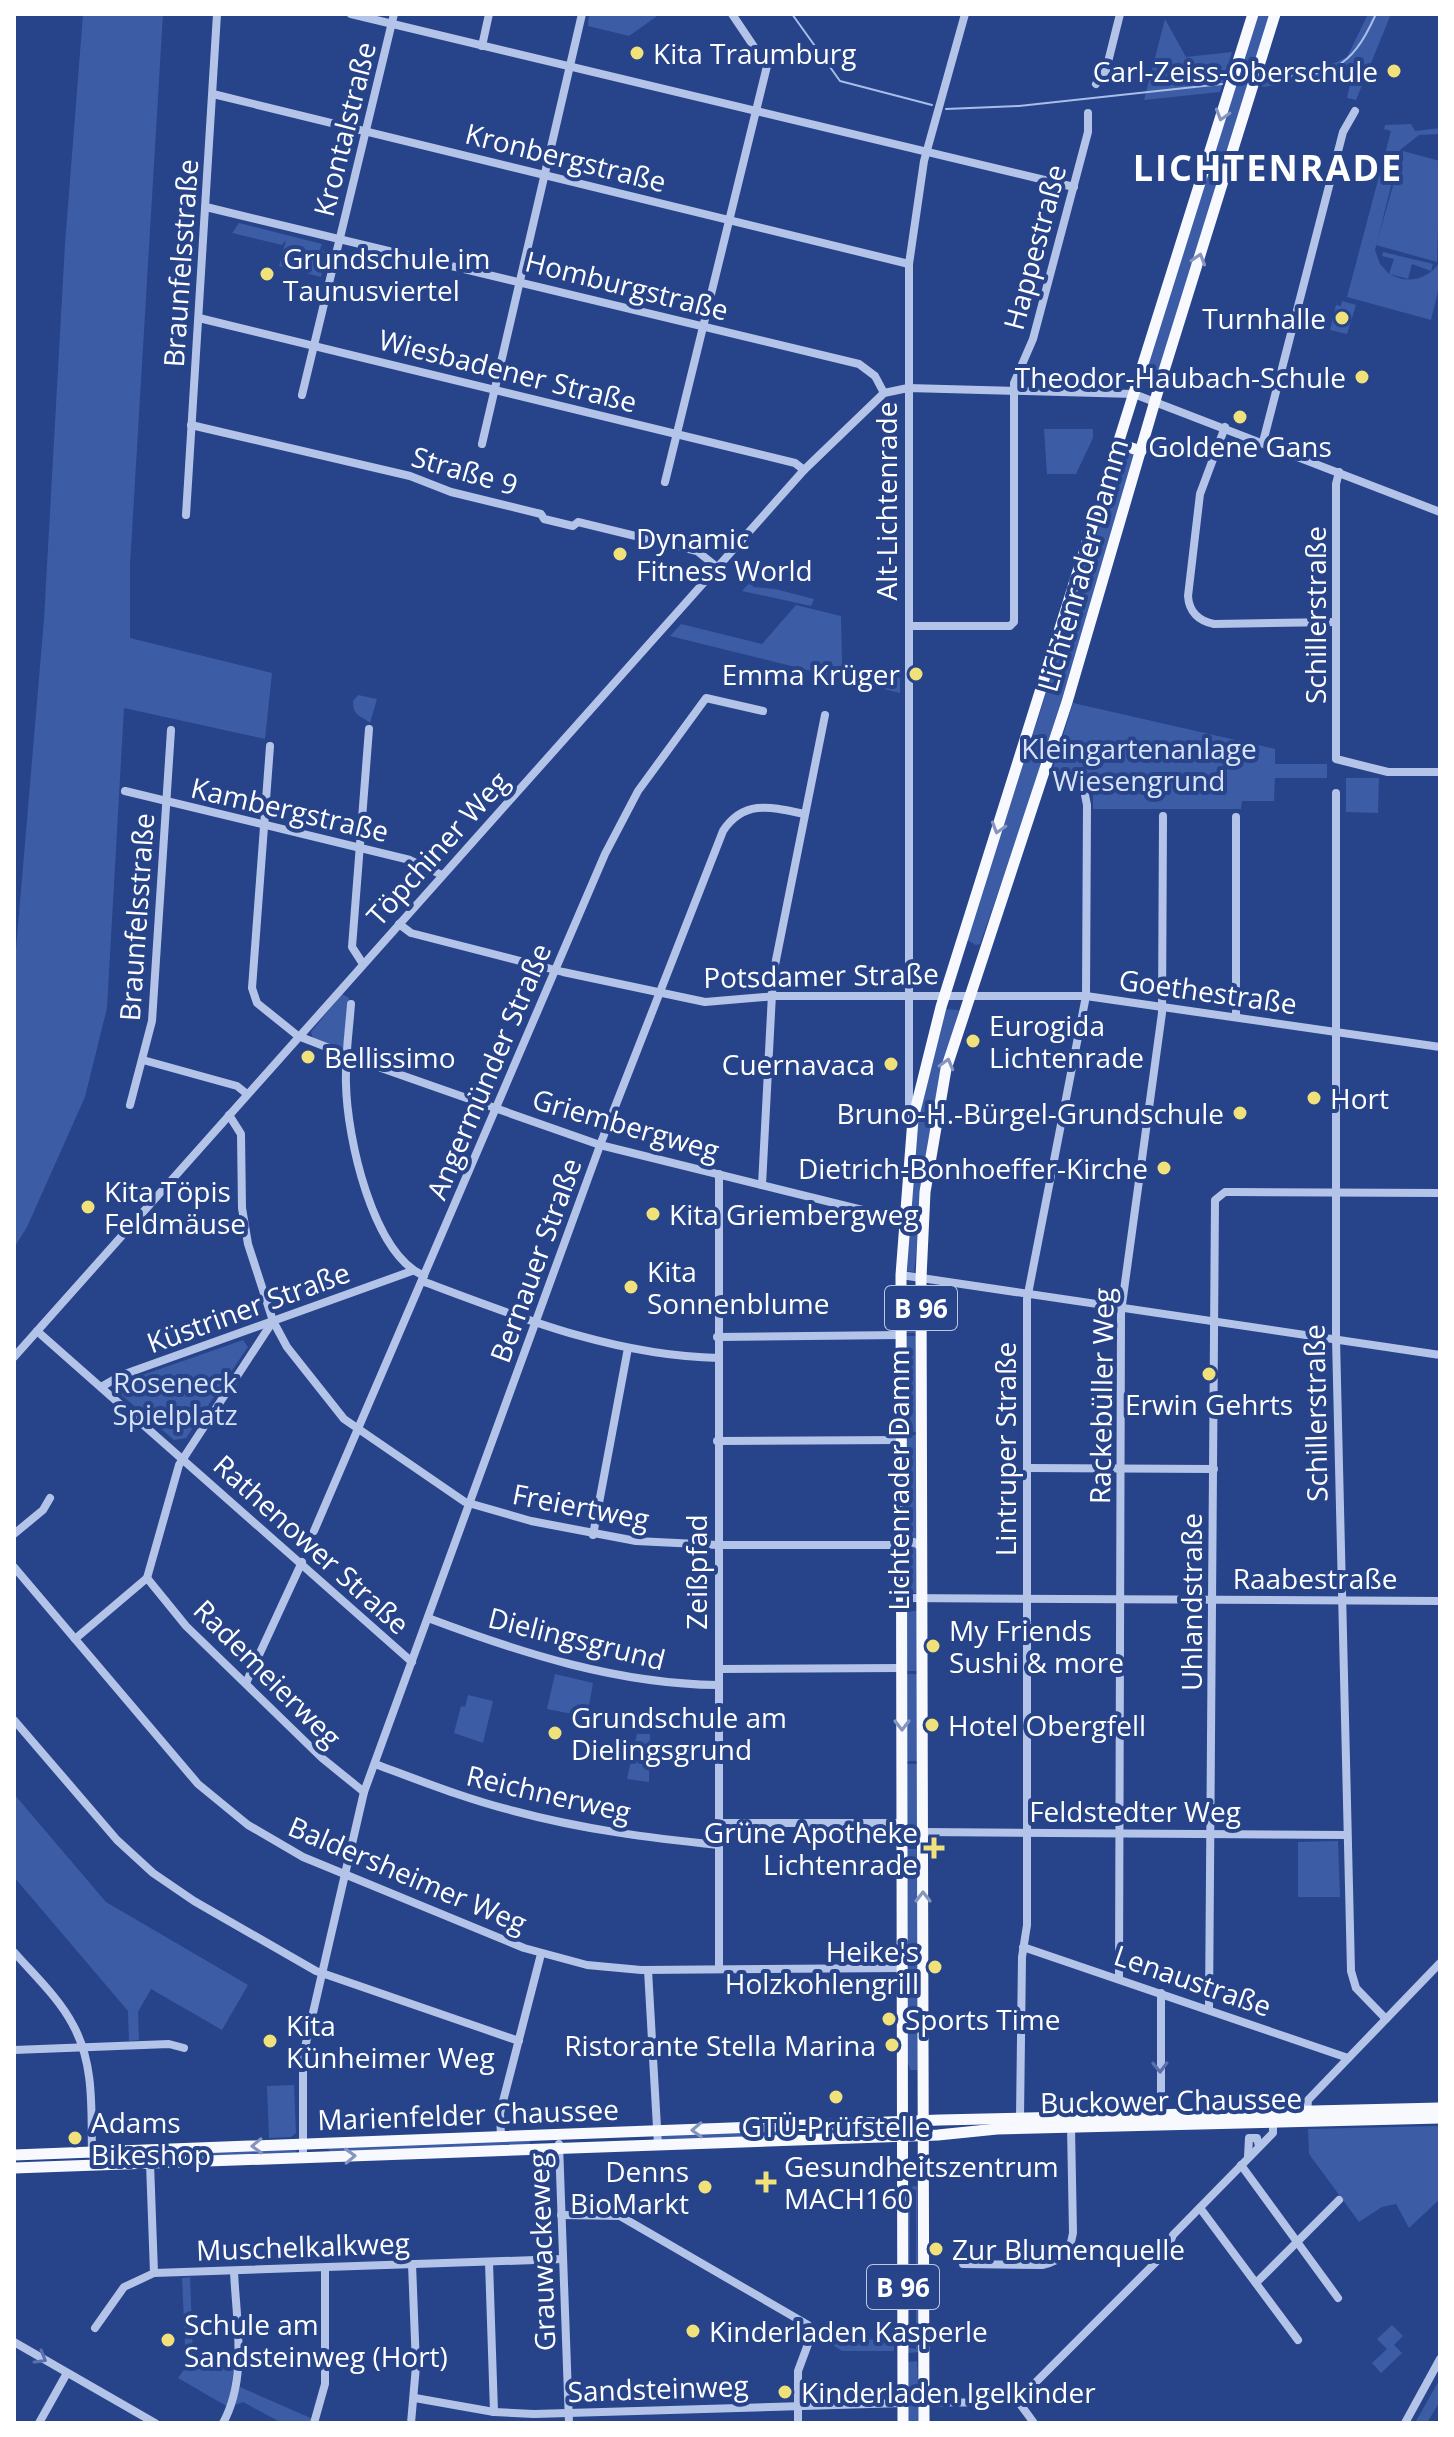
<svg xmlns="http://www.w3.org/2000/svg" width="1454" height="2437" viewBox="0 0 1454 2437" font-family="'Open Sans',sans-serif">
<rect width="100%" height="100%" fill="#274389"/>
<g fill="#3c5ca5" fill-rule="evenodd">
<path d="M83,14h80l-33,551v73l142,35 -7,66 -141,-31 -17,300 -22,89 -58,130 -13,21v-275l30,-354 21,-375z"/>
<path d="M589,14h71l-31,22 -41,-10z"/>
<path d="M1257,14h13l-115,368 -12,-3z"/>
<path d="M1368,14h23l-35,86 -9,-2 5,-23 -5,-6 -21,10 -64,8 5,-18 68,-6 12,-6z"/>
<path d="M1165,19l21,38 46,-5 -12,40 -76,8z"/>
<path d="M1411,124l4,7 25,-3v6l-21,1 -19,15 -25,100 5,14 9,10 5,-15 -12,-3 1,-4 50,12 -2,7 -19,-7 -4,15 -18,-5c18,11 38,5 50,-12v21l-9,37 -84,-23 44,-166 -7,-2 1,-4z"/>
<path d="M1403,151l37,10 -3,101 -61,-17z"/>
<path d="M239,223l83,21 -2,6 7,2 -6,25 -42,-11 7,-26 -4,5 -50,-12z"/>
<path d="M1342,301l14,4 -9,29 -17,-4 6,-25 5,1z"/>
<path d="M1044,429h49v9l-17,36h-29z"/>
<path d="M1124,449l11,4c-47,166 -97,329 -155,491l-4,1 -9,-5z"/>
<path d="M752,580l1,7 22,2 39,10 -3,7 -69,-15z"/>
<path d="M796,605l45,11 1,47 58,15v15l-230,-57 11,-12 81,20z"/>
<path d="M358,695l19,4 -7,24c-10,-8 -17,-7 -17,-22z"/>
<path d="M1073,703l202,46v15h52v14h-52l-1,23h-32l-1,8h-148v-34h-42z"/>
<path d="M1346,778h33l-1,35 -32,-1z"/>
<path d="M342,994l7,4 -6,52 -30,-12 -2,-6z"/>
<path d="M945,1009l14,1 -31,131 -14,131 -7,-1 3,-98 12,-81z"/>
<path d="M905,1286l12,2 1,45h-13z"/>
<rect x="905" y="1336" width="13" height="96"/>
<path d="M243,1340l5,7 -62,91 -12,2 -56,-48 2,-9z"/>
<path d="M905,1435h13l-2,158 -10,-1z"/>
<rect x="906" y="1611" width="12" height="60"/>
<path d="M555,1674l38,9 -6,34 -40,-8z"/>
<path d="M906,1674h12l1,87h-13z"/>
<path d="M468,1695l25,6 -10,42 -29,-10 7,-27 4,1z"/>
<path d="M637,1734h13l-1,48 -22,-3z"/>
<rect x="906" y="1764" width="13" height="80"/>
<path d="M14,1794l92,108 142,83 -26,45 -71,-41 -13,23 1,28 -10,1 -1,-30 -114,-134z"/>
<path d="M1338,1841l2,56h-42v-55z"/>
<rect x="906" y="1849" width="13" height="125"/>
<path d="M906,1977h13l-1,93h-8l-3,-10z"/>
<path d="M294,2085l2,48 -5,4 -22,1 -2,-52z"/>
<path d="M1440,2126v73l-31,29 -13,-24 -14,3 -23,15 -50,-68 -1,-25z"/>
<path d="M866,2129l-42,5 -163,6v-5z"/>
<path d="M531,2140l-2,5 -199,7 -2,-4z"/>
<path d="M297,2148l-1,5 -199,7 -1,-3z"/>
<path d="M917,2186l2,166 -11,1v-166zM910,2189l6,1v159l-7,-1z"/>
<path d="M190,2277l3,77 25,14h16l-6,39 -50,-29 8,-11 -4,-89z"/>
<path d="M1392,2325l11,11 -9,9 8,8 -21,20 -9,-10 15,-14 -10,-10z"/>
<path d="M823,2327l23,13 48,-1v12h-52l-24,-15z"/>
<path d="M917,2361l3,62h-13l1,-61z"/>
<path d="M1440,2379v22l-13,22h-12z"/>
<path d="M240,2387l73,32 -2,4h-29l-39,-21 -8,3z"/>
</g>
<g fill="none" stroke-linecap="round" stroke-linejoin="round">
<g stroke="#a9bde9" stroke-width="2">
<path d="M792,14l48,67 92,24"/>
<path d="M1264,79c61,-6 83,-1 111,-63"/>
<path d="M946,109l73,-3 203,-22"/>
</g>
<g stroke="#b4c4e9" stroke-width="8">
<path d="M351,14l723,173"/>
<path d="M482,46l7,-32"/>
<path d="M1096,84l10,-14 14,-56"/>
<path d="M213,94l696,170"/>
<path d="M206,207l653,157 16,12 9,17"/>
<path d="M199,318l543,132 53,13 9,7"/>
<path d="M302,395l92,-381"/>
<path d="M191,425l219,51 41,16 90,22 3,5 29,7 5,-4 119,29 20,16"/>
<path d="M1225,427l-25,67 -12,102c1,16 11,25 26,28l122,-2"/>
<path d="M1263,442l80,-310 12,-21"/>
<path d="M482,444l100,-430"/>
<path d="M1339,472l-3,12v275l52,13h52"/>
<path d="M665,482l102,-416 -35,-52"/>
<path d="M186,515l31,-501"/>
<path d="M909,626h101l4,-4v-239l19,-44 55,-207v-19"/>
<path d="M270,746l-18,242 5,15 41,33 83,32 219,77 303,75"/>
<path d="M125,791l285,69 32,15"/>
<path d="M1336,793v546l15,632 5,17 30,31"/>
<path d="M399,924l12,9 152,39 142,30 72,-6h309l354,51"/>
<path d="M363,964l-11,-17 17,-218"/>
<path d="M351,1004c-2,27 -6,53 -5,80 1,53 26,169 78,192"/>
<path d="M1236,1016v-199"/>
<path d="M143,1060l94,26 10,8"/>
<path d="M130,1105l22,-84 19,-291"/>
<path d="M229,1115l12,19 1,74 6,36 25,77 14,26 57,72 121,83 66,19 105,20 82,4h182l14,-3 7,5"/>
<path d="M912,1118l-3,-10v-844l15,-103 41,-147"/>
<path d="M762,1185l11,-210 52,-260"/>
<path d="M901,1275l539,80"/>
<path d="M422,1281c96,36 192,75 297,77"/>
<path d="M37,1331l375,331"/>
<path d="M717,1337l184,-2"/>
<path d="M14,1357l790,-887 80,-77 24,-5 226,6 306,118"/>
<path d="M101,1387l21,-12 290,-104"/>
<path d="M717,1441l183,-1"/>
<path d="M1027,1468l187,1"/>
<path d="M314,1531l291,-677 33,-63 68,-93 57,13"/>
<path d="M14,1534l29,-24 7,-12"/>
<path d="M593,1535l35,-187"/>
<path d="M14,1567l184,217 50,41 55,32 221,91 63,17 54,5 261,-2"/>
<path d="M147,1578l39,48 136,132 42,34"/>
<path d="M147,1578l32,-113 94,-144"/>
<path d="M901,1598l539,3"/>
<path d="M428,1618c93,35 190,66 290,67"/>
<path d="M75,1639l72,-61"/>
<path d="M719,1669l182,-1"/>
<path d="M246,1683l56,-121"/>
<path d="M14,1720l103,120 36,33 41,28 122,70 203,70"/>
<path d="M375,1764c46,17 91,35 139,47 67,18 135,27 205,34"/>
<path d="M719,1823h183"/>
<path d="M923,1832l424,3"/>
<path d="M1023,1947l325,111"/>
<path d="M14,1952c20,23 45,46 59,73 22,40 18,86 19,130"/>
<path d="M719,1969v-795"/>
<path d="M648,1970l10,175"/>
<path d="M1119,1979l2,-667 41,-299 1,-197"/>
<path d="M1161,1993v122"/>
<path d="M1209,2009l6,-809 10,-8h8l207,1"/>
<path d="M14,2050l155,-6 15,4"/>
<path d="M1307,2113l1,-13 132,-137"/>
<path d="M1020,2118l2,-161 5,-32v-626l59,-303 1,-191 -4,-20"/>
<path d="M501,2137l-1,-24 41,-159"/>
<path d="M559,2144l10,279"/>
<path d="M303,2157v-101l61,-264 238,-652 121,-309c21,-32 49,-24 81,-17"/>
<path d="M1248,2157l1,-19h8l2,8"/>
<path d="M150,2163l4,110"/>
<path d="M1241,2165l97,133"/>
<path d="M1200,2208l98,132"/>
<path d="M561,2215l59,1 188,109 3,11 -13,35v52"/>
<path d="M489,2262l5,150"/>
<path d="M963,2264l80,1c19,-5 27,-13 30,-32l-2,-106"/>
<path d="M1256,2283l83,-83"/>
<path d="M95,2328l29,-41 30,-14 409,-14"/>
<path d="M14,2342l141,81"/>
<path d="M1015,2397l19,26"/>
<path d="M415,2398l79,14 40,2 369,-11"/>
<path d="M924,2402c36,-1 79,7 109,-17l133,-133 7,-17 100,-102v-11"/>
<path d="M39,2423l28,-50"/>
<path d="M223,2423c25,-45 13,-103 11,-152"/>
<path d="M314,2423l11,-39v-116"/>
<path d="M411,2423l5,-57 -4,-102"/>
<path d="M1405,2423l35,-64"/>
</g>
<g stroke="#f7f9fe" stroke-width="11">
<path d="M1119,444l22,7"/>
<path d="M14,2155l926,-35 500,-12"/>
<path d="M14,2168l924,-33 59,-6 443,-11"/>
<path d="M903,2423l-2,-1148 12,-156 28,-112 312,-993"/>
<path d="M924,2423l-3,-1145 4,-86 21,-123 121,-367 95,-325 113,-363"/>
</g>
</g>
<defs><path id="oneway-chevron" d="M-2-3.5L2.5 0L-2 3.5" fill="none" stroke-width="1.6" stroke-linecap="round" stroke-linejoin="round" transform="scale(2)"/></defs>
<g stroke="#8595be">
<use href="#oneway-chevron" transform="translate(1222 115) rotate(107)"/>
<use href="#oneway-chevron" transform="translate(1199 259) rotate(-73)"/>
<use href="#oneway-chevron" transform="translate(998 828) rotate(107)"/>
<use href="#oneway-chevron" transform="translate(947 1064) rotate(-75)"/>
<use href="#oneway-chevron" transform="translate(902 1725) rotate(90)"/>
<use href="#oneway-chevron" transform="translate(923 1897) rotate(-90)"/>
<use href="#oneway-chevron" transform="translate(697 2130) rotate(178)"/>
<use href="#oneway-chevron" transform="translate(257 2146) rotate(178)"/>
<use href="#oneway-chevron" transform="translate(350 2156) rotate(-2)"/>
</g>
<g stroke="#5870ab">
<use href="#oneway-chevron" transform="translate(1160 2067) rotate(89)"/>
<use href="#oneway-chevron" transform="translate(41 2358) rotate(30)"/>
</g>
<g fill="#f1e17a" stroke="#274389" stroke-width="3">
<circle cx="637" cy="53" r="8"/>
<circle cx="1394" cy="71" r="8"/>
<circle cx="267" cy="274" r="8"/>
<circle cx="1342" cy="318" r="8"/>
<circle cx="1362" cy="377" r="8"/>
<circle cx="1240" cy="417" r="8"/>
<circle cx="620" cy="554" r="8"/>
<circle cx="916" cy="674" r="8"/>
<circle cx="973" cy="1041" r="8"/>
<circle cx="308" cy="1057" r="8"/>
<circle cx="891" cy="1064" r="8"/>
<circle cx="1314" cy="1098" r="8"/>
<circle cx="1240" cy="1113" r="8"/>
<circle cx="1164" cy="1168" r="8"/>
<circle cx="88" cy="1207" r="8"/>
<circle cx="653" cy="1214" r="8"/>
<circle cx="631" cy="1287" r="8"/>
<circle cx="1209" cy="1374" r="8"/>
<circle cx="933" cy="1646" r="8"/>
<circle cx="932" cy="1725" r="8"/>
<circle cx="555" cy="1733" r="8"/>
<path d="M930 1836h8v8h8v8h-8v8h-8v-8h-8v-8h8z"/>
<circle cx="935" cy="1967" r="8"/>
<circle cx="889" cy="2019" r="8"/>
<circle cx="270" cy="2041" r="8"/>
<circle cx="892" cy="2045" r="8"/>
<circle cx="836" cy="2097" r="8"/>
<circle cx="75" cy="2138" r="8"/>
<path d="M762 2170h8v8h8v8h-8v8h-8v-8h-8v-8h8z"/>
<circle cx="705" cy="2187" r="8"/>
<circle cx="936" cy="2249" r="8"/>
<circle cx="693" cy="2331" r="8"/>
<circle cx="168" cy="2340" r="8"/>
<circle cx="785" cy="2392" r="8"/>
</g>
<g text-anchor="middle" dominant-baseline="central" stroke-width="8" stroke-linejoin="round" paint-order="stroke">
<g fill="#274389" stroke="#bec7dc" stroke-width="2">
<rect x="885" y="1286" width="72" height="44" rx="6"/>
<rect x="867" y="2265" width="72" height="44" rx="6"/>
</g>
<g font-size="26" font-weight="bold" fill="#fff">
<text x="921" y="1308">B 96</text>
<text x="903" y="2287">B 96</text>
</g>
<g font-size="28" fill="#fff" stroke="#274389" text-anchor="start">
<text x="653" y="53">Kita Traumburg</text>
<text x="1378" y="71" text-anchor="end">Carl-Zeiss-Oberschule</text>
<text x="283" y="258">Grundschule im<tspan x="283" dy="32">Taunusviertel</tspan></text>
<text x="1326" y="318" text-anchor="end">Turnhalle</text>
<text x="1346" y="377" text-anchor="end">Theodor-Haubach-Schule</text>
<text x="1240" y="446" text-anchor="middle">Goldene Gans</text>
<text x="636" y="538">Dynamic<tspan x="636" dy="32">Fitness World</tspan></text>
<text x="900" y="674" text-anchor="end">Emma Krüger</text>
<text x="989" y="1025">Eurogida<tspan x="989" dy="32">Lichtenrade</tspan></text>
<text x="324" y="1057">Bellissimo</text>
<text x="875" y="1064" text-anchor="end">Cuernavaca</text>
<text x="1330" y="1098">Hort</text>
<text x="1224" y="1113" text-anchor="end">Bruno-H.-Bürgel-Grundschule</text>
<text x="1148" y="1168" text-anchor="end">Dietrich-Bonhoeffer-Kirche</text>
<text x="104" y="1191">Kita Töpis<tspan x="104" dy="32">Feldmäuse</tspan></text>
<text x="669" y="1214">Kita Griembergweg</text>
<text x="647" y="1271">Kita<tspan x="647" dy="32">Sonnenblume</tspan></text>
<text x="1209" y="1404" text-anchor="middle">Erwin Gehrts</text>
<text x="949" y="1630">My Friends<tspan x="949" dy="32">Sushi &amp; more</tspan></text>
<text x="571" y="1717">Grundschule am<tspan x="571" dy="32">Dielingsgrund</tspan></text>
<text x="948" y="1725">Hotel Obergfell</text>
<text x="918" y="1832" text-anchor="end">Grüne Apotheke<tspan x="918" dy="32">Lichtenrade</tspan></text>
<text x="919" y="1951" text-anchor="end">Heike's<tspan x="919" dy="32">Holzkohlengrill</tspan></text>
<text x="905" y="2019">Sports Time</text>
<text x="286" y="2025">Kita<tspan x="286" dy="32">Künheimer Weg</tspan></text>
<text x="876" y="2045" text-anchor="end">Ristorante Stella Marina</text>
<text x="91" y="2122">Adams<tspan x="91" dy="32">Bikeshop</tspan></text>
<text x="836" y="2126" text-anchor="middle">GTÜ-Prüfstelle</text>
<text x="784" y="2166">Gesundheitszentrum<tspan x="784" dy="32">MACH160</tspan></text>
<text x="689" y="2171" text-anchor="end">Denns<tspan x="689" dy="32">BioMarkt</tspan></text>
<text x="952" y="2249">Zur Blumenquelle</text>
<text x="184" y="2324">Schule am<tspan x="184" dy="32">Sandsteinweg (Hort)</tspan></text>
<text x="709" y="2331">Kinderladen Kasperle</text>
<text x="801" y="2392">Kinderladen Igelkinder</text>
</g>
<g font-size="28" fill="#fff" stroke="#274389">
<text transform="translate(344 129) rotate(-76)">Krontalstraße</text>
<text transform="translate(566 157) rotate(14)">Kronbergstraße</text>
<text transform="translate(1034 247) rotate(-75)">Happestraße</text>
<text transform="translate(180 263) rotate(-86)">Braunfelsstraße</text>
<text transform="translate(627 285) rotate(14)">Homburgstraße</text>
<text transform="translate(508 370) rotate(14)">Wiesbadener Straße</text>
<text transform="translate(465 470) rotate(16)">Straße 9</text>
<text transform="translate(886 501) rotate(-90)">Alt-Lichtenrade</text>
<text transform="translate(1082 565) rotate(-74)">Lichtenrader Damm</text>
<text transform="translate(1315 615) rotate(-90)">Schillerstraße</text>
<text transform="translate(290 809) rotate(13)">Kambergstraße</text>
<text transform="translate(437 848) rotate(-48)">Töpchiner Weg</text>
<text transform="translate(136 917) rotate(-86)">Braunfelsstraße</text>
<text transform="translate(821 975) rotate(-1)">Potsdamer Straße</text>
<text transform="translate(1208 991) rotate(8)">Goethestraße</text>
<text transform="translate(488 1071) rotate(-67)">Angermünder Straße</text>
<text transform="translate(626 1124) rotate(16)">Griembergweg</text>
<text transform="translate(535 1260) rotate(-70)">Bernauer Straße</text>
<text transform="translate(248 1307) rotate(-20)">Küstriner Straße</text>
<text transform="translate(1101 1396) rotate(-89)">Rackebüller Weg</text>
<text transform="translate(1315 1413) rotate(-91)">Schillerstraße</text>
<text transform="translate(1005 1449) rotate(-90)">Lintruper Straße</text>
<text transform="translate(898 1480) rotate(-90)">Lichtenrader Damm</text>
<text transform="translate(581 1506) rotate(11)">Freiertweg</text>
<text transform="translate(312 1544) rotate(42)">Rathenower Straße</text>
<text transform="translate(696 1572) rotate(-90)">Zeißpfad</text>
<text x="1315" y="1578">Raabestraße</text>
<text transform="translate(1191 1602) rotate(-90)">Uhlandstraße</text>
<text transform="translate(577 1638) rotate(14)">Dielingsgrund</text>
<text transform="translate(268 1673) rotate(45)">Rademeierweg</text>
<text transform="translate(549 1793) rotate(13)">Reichnerweg</text>
<text x="1135" y="1811">Feldstedter Weg</text>
<text transform="translate(408 1874) rotate(23)">Baldersheimer Weg</text>
<text transform="translate(1193 1980) rotate(19)">Lenaustraße</text>
<text transform="translate(1171 2100) rotate(-1)">Buckower Chaussee</text>
<text transform="translate(468 2114) rotate(-2)">Marienfelder Chaussee</text>
<text transform="translate(303 2246) rotate(-2)">Muschelkalkweg</text>
<text transform="translate(541 2252) rotate(-92)">Grauwackeweg</text>
<text transform="translate(658 2388) rotate(-2)">Sandsteinweg</text>
</g>
<g font-size="28" fill="#d8e2f7" stroke="#274389">
<text x="1139" y="748">Kleingartenanlage<tspan x="1139" dy="32">Wiesengrund</tspan></text>
<text x="175" y="1382">Roseneck<tspan x="175" dy="32">Spielplatz</tspan></text>
</g>
<g font-size="36" font-weight="bold" letter-spacing="2" fill="#fff" stroke="#274389">
<text x="1268" y="167">LICHTENRADE</text>
</g>
</g>
<rect width="1454" height="2437" fill="none" stroke="#ffffff" stroke-width="32"/>
</svg>
